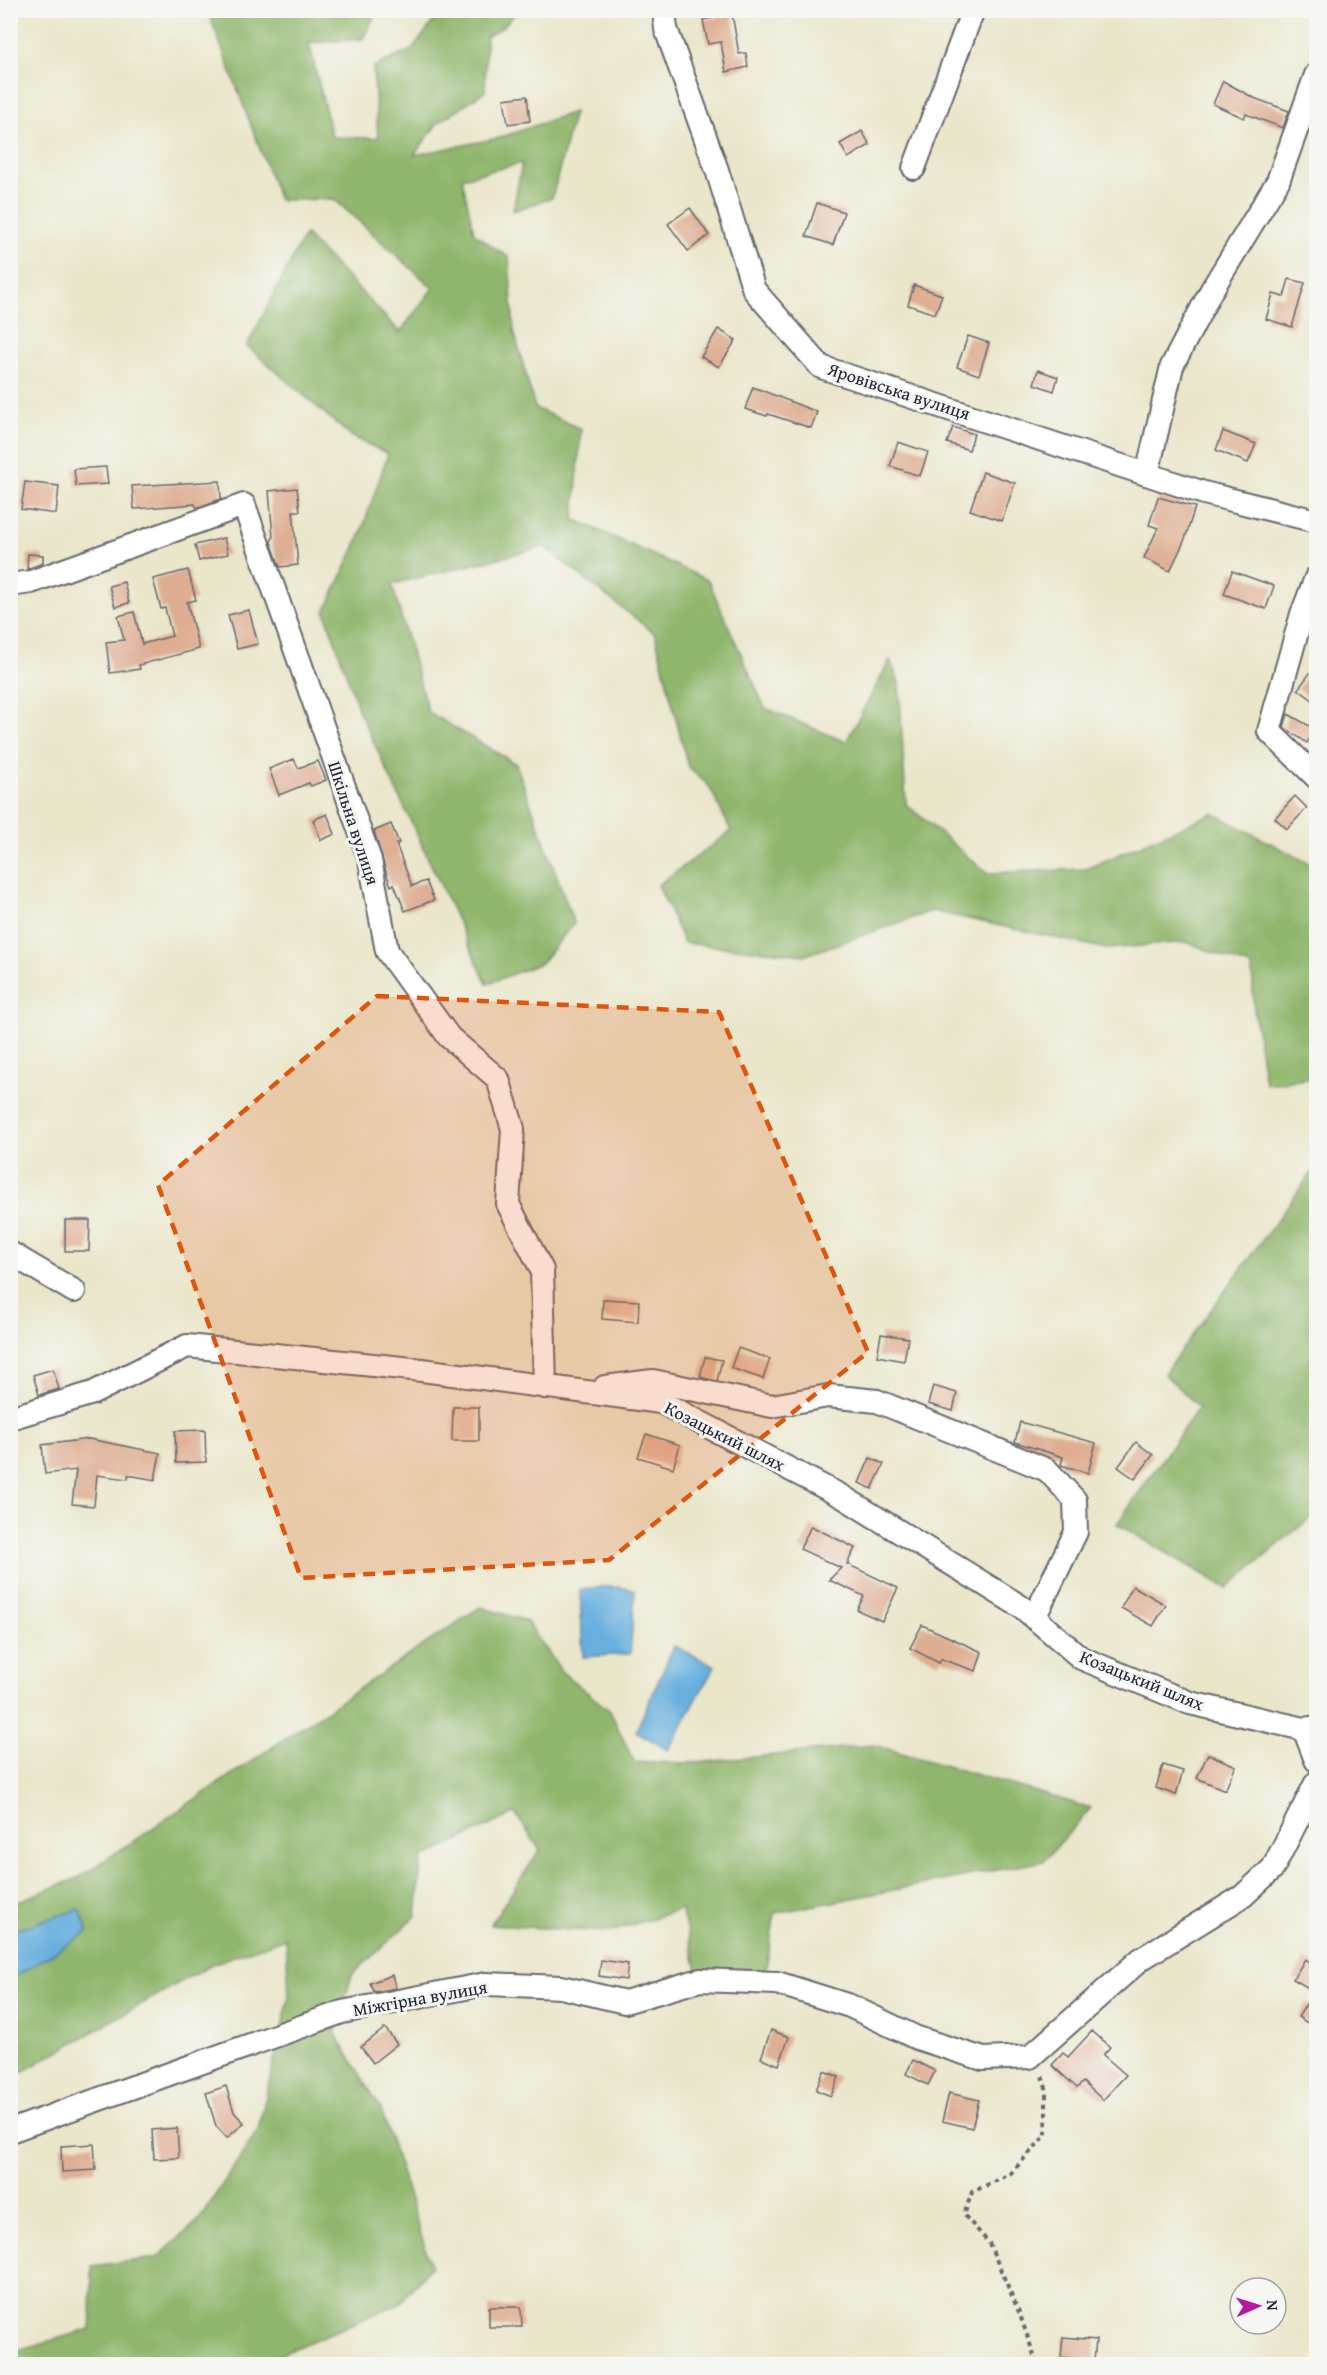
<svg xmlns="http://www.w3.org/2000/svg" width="1327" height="2375" viewBox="0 0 1327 2375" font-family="'Gentium Book Plus',serif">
<rect width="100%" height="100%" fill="#f6f6f2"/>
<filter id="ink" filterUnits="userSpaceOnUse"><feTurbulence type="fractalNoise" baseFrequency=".0167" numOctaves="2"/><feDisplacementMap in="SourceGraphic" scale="12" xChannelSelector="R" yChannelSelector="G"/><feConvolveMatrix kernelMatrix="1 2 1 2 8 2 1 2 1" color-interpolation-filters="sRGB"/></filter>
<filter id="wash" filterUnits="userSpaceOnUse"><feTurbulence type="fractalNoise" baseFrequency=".008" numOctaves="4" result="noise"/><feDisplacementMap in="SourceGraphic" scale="24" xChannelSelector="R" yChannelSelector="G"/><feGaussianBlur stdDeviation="1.35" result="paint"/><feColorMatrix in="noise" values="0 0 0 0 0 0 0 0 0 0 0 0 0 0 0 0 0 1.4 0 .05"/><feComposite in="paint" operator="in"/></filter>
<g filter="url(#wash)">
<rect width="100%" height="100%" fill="#eae6ca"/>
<g fill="#8fb66c" stroke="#586c54" stroke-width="1.5">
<path d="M208,11h169l-14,28 -54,4 23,94 46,1 -5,-71 39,-17 29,-39h77l-18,18 -14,8 -1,54 -48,33 -23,31 85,-17 75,-26 -22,86 -39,13 9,-48 -60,15 12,55 35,25 5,73 21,77 46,21 -7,90 134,61 57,128 81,34 44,-82 9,23 7,121 81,69 99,-4 127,-56 103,54v211l-51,6 -11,-74 -2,-43 -66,-25 -79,7 -175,-38 -126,44 -122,-12 -26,-58 73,-54 -22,-45 -21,-19 -33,-133 -111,-87 -152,37 36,128 88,52 58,159 -33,40 -54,21 -128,-273 -34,-99 35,-76 28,-82 -37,-18 -104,-90 58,-112 95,98 33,-44 -99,-89 -55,1z"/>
<path d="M1316,1167v346l-89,75 -110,-64 82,-117 -35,-33z"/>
<path d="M480,1607l46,14 36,51 48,39 24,51 61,1 179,-18 217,63 -47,53 -269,52 -11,69 -64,-2 -19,-71 -71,23 -120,-7 50,-75 -25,-37 -93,45 -6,58 -64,59 -17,58 46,76 50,157 -31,37 -141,61h-248v-12l80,-23 1,-63 65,-8 42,-38 59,-90 31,-133 -3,-59 -74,26 -197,112 -5,-36 1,-136 69,-27z"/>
</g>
<g fill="#67afde" stroke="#44688c" stroke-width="1.5">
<path d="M609,1586l26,4 -5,64 -47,3 -3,-67z"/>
<path d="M674,1646l41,20 -47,84 -32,-19z"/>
<path d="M80,1909l8,23 -77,47v-48z"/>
</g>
<g id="blocks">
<g fill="#dead92">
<path d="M732,14l7,40 7,-1 2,14 -22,5 -5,-30 -13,2 -5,-24z"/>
<path d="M1223,81l31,17 35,13 -6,17 -37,-14 -2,4 -31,-14z"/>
<path d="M527,96l3,25 -22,3 -4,-25z"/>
<path d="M862,131l8,14 -22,13 -8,-14z"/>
<path d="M817,203l27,9 -11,33 -27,-9z"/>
<path d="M690,208l19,27 -21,16 -20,-27z"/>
<path d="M1289,279l16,4 -13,44 -26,-8 7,-25 11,3z"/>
<path d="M914,285l28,10 -7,19 -27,-9z"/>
<path d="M718,329l18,11 -17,27 -18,-10z"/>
<path d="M968,336l21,7 -10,32 -22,-8z"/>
<path d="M1038,370l20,7 -4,14 -20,-7z"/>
<path d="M753,387l64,25 -6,16 -43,-14 -1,2 -22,-7z"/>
<path d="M953,427l21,7 -5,16 -22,-7z"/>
<path d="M1223,431l33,13 -8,19 -32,-13z"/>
<path d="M898,442l30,10 -8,24 -30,-10z"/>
<path d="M106,467l2,17 -32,2 -2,-17z"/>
<path d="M983,472l32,11 -13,38 -32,-11z"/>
<path d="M220,481l1,18 -22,8h-3l-1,-3 -61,5 -2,-23z"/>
<path d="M25,482l34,4 -3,28 -35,-5z"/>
<path d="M297,488l3,23h-7l5,54 -18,2 -9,-25 2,-5 -4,-46z"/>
<path d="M1158,497l37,10 -10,32 -15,32 -26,-13 14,-30 -9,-3z"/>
<path d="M224,538l4,16 -29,7 -4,-16z"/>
<path d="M28,554l15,1v8l-16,6z"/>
<path d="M188,570l8,30 -9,2 12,47 -60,16 1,4 -30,4 -4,-31 18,-2 -6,-24 16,-4 8,32 30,-8 -7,-28 -4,1 -8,-30z"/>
<path d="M1232,571l42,15 -8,23 -42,-15z"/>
<path d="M124,582l5,21 -14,4 -6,-21z"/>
<path d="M249,610l9,34 -21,5 -9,-34z"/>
<path d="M1317,664v39l-19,-14z"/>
<path d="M1288,714l27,15 -8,14 -23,-16z"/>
<path d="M294,759l4,9 20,-7 8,19 -15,6 -2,-3 -30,12 -10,-26z"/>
<path d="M1295,796l12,12 -20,21 -12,-11z"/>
<path d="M327,814l8,20 -14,6 -8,-20z"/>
<path d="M391,824l8,19 -3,1 16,42 14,-5 8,19 -29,11 -11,-27 -3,2 -4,-11 -13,-44z"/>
<path d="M65,1220h25l-1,31h-24z"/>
<path d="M603,1299l36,2 -1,21 -36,-3z"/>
<path d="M881,1334l27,4 -4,23 -27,-5z"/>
<path d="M738,1348l32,11 -7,20 -32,-11z"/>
<path d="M705,1357l17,3 -5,21 -17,-4z"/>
<path d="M53,1369l6,20 -20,6 -6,-20z"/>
<path d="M933,1386l24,7 -4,18 -25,-7z"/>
<path d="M453,1407h26v34h-27z"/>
<path d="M1020,1422l76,21 -8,30 -27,-8 2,-8 -48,-15z"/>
<path d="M205,1430l1,32 -30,1 -1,-32z"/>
<path d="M646,1434l34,11 -7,23 -35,-11z"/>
<path d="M89,1439l71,14 -5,27 -27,-5v4l-31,-4 -3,31 -22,-2 4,-34 -31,4 -3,-29z"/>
<path d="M1136,1442l17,13 -18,24 -17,-12z"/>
<path d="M870,1458l14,6 -12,25 -13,-6z"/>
<path d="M811,1526l44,22 -8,16 51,24 -16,33 -25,-11 7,-14 -35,-16 12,-12 -41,-19z"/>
<path d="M1133,1586l33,19 -13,21 -32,-18z"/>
<path d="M922,1625l60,27 -6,19 -35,-12 -2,4 -29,-15z"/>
<path d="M1208,1754l28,12 -11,24 -28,-12z"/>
<path d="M1163,1765l20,6 -7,24 -20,-7z"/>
<path d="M1305,1959l12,7v27l-24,-14z"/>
<path d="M601,1960l27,4 -2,16 -27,-4z"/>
<path d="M392,1975l4,13 -22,4 -4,-9z"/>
<path d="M1307,2003l10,7v7l-6,8 -13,-8z"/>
<path d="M385,2028l12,16 -24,19 -12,-16z"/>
<path d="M771,2030l18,7 -10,28 -18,-7z"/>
<path d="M1092,2031l18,16 -7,8 23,20 -23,25 -20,-18 -6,6 -25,-23 11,-12 5,4z"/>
<path d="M913,2060l22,11 -7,14 -22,-11z"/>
<path d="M824,2071l15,6 -8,19 -15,-6z"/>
<path d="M226,2086l8,26 10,11 -17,15 -11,-12 -10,-33z"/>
<path d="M949,2093l30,7 -7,28 -30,-7z"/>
<path d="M177,2128l2,30 -25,1 -2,-29z"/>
<path d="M94,2144l2,26 -34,2 -1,-26z"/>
<path d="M489,2307h32l1,20h-33z"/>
<path d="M1063,2337l33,3 -2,21 -33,-4z"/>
</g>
</g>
</g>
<g filter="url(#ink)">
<use href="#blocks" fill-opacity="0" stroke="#68676d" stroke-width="1.5"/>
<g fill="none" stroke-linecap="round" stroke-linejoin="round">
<defs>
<g id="minor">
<path d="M664,10l2,19 51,141 37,120 67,77 383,126 112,28"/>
<path d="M914,168l59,-158"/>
<path d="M1147,474l25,-108 39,-75 67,-110 38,-106"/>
<path d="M1316,578l-14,36 -33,117 47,46"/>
<path d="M10,585l21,-3 213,-77 126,355 17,91 62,86 49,42 15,50 -5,75 34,66 3,117"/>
<path d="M10,1253l64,38"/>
<path d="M605,1387l48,-6 119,25 56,-10 49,5 170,69 28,30 1,32 -42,86"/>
<path d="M10,1418l83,-25 94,-47 235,24 239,32 182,95 180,111 58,50 109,45 114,26 12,-2"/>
<path d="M1304,1729l12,31"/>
<path d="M10,2131l332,-119 144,-28 75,3 64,15 75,-22 77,3 73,23 67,32 66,21 47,-2 111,-98 102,-63 30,-28 43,-85"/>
</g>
</defs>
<use href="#minor" stroke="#68676d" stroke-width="26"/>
<path stroke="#68676d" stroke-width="4" stroke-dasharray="4.5 4.5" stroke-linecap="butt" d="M1037,2364l-18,-52 -30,-69 -25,-28 8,-23 38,-18 36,-39v-47l-5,-15"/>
<use href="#minor" stroke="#fff" stroke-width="22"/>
</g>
</g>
<path fill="#de560e" fill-opacity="0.2" stroke="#de560e" stroke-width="4.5" stroke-dasharray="12 8" stroke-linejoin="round" d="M377,996l342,16 149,340 -259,208 -308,18 -143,-393z"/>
<g text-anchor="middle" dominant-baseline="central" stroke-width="6" stroke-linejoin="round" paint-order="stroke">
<g font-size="18" fill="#22223b" stroke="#f6f6f2">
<text transform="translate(899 391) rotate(18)">Яровівська вулиця</text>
<text transform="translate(354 823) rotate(72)">Шкільна вулиця</text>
<text transform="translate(725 1436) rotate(27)">Козацький шлях</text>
<text transform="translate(1142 1680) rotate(22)">Козацький шлях</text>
<text transform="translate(420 1998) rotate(-10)">Міжгірна вулиця</text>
</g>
</g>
<rect width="1327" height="2375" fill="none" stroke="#f6f6f2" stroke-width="36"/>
<g transform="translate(1258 2306) rotate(87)"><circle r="28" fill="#f6f6f2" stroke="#a1a1a9" stroke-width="1.5"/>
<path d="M0-4.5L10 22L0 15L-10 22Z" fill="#b5179e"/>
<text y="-9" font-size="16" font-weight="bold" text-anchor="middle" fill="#22223b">N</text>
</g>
</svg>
